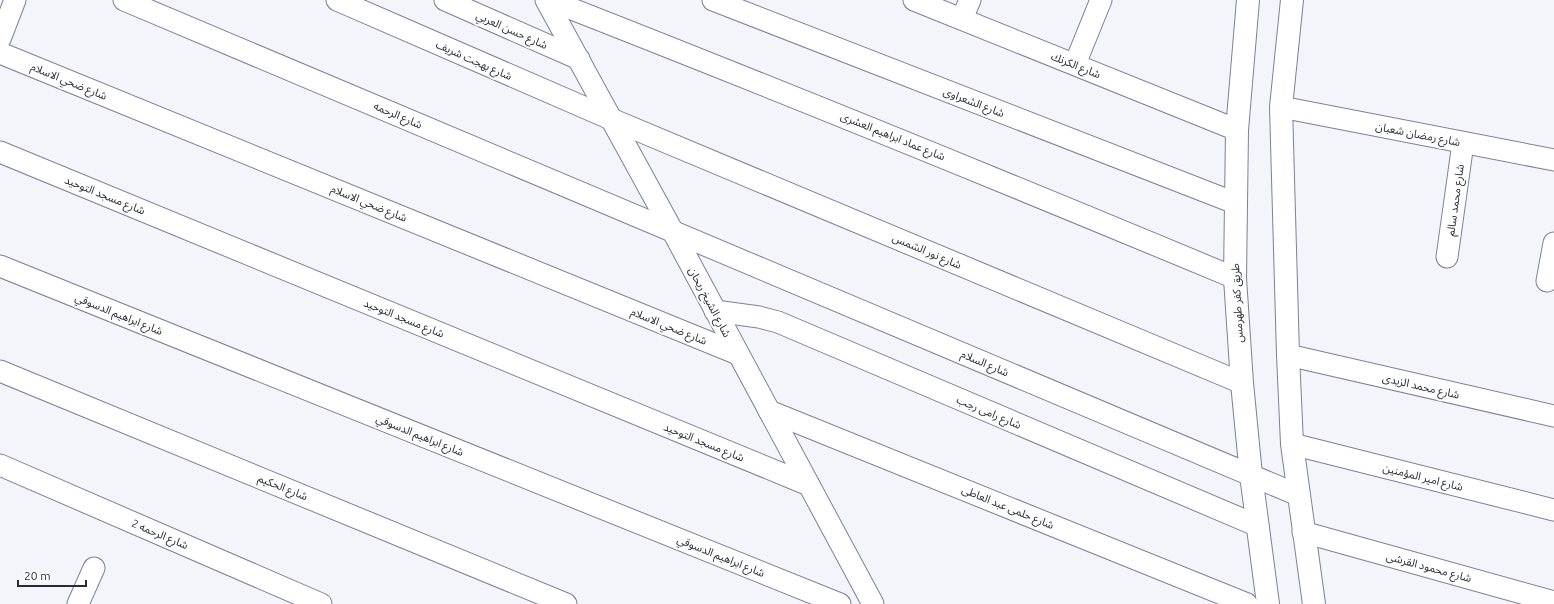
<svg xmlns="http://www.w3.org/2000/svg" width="1554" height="604" viewBox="0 0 1554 604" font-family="Ubuntu,'Noto Sans Arabic',sans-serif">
<rect width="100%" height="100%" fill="#f4f5fb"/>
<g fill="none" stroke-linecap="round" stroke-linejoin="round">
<defs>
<g id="street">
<path d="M124,0l1174,495"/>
<path d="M337,0l274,119 631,264"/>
<path d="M445,0l134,59"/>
<path d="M546,0l126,230 201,374"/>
<path d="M549,0c230,90 458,183 686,278"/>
<path d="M713,0l522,203"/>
<path d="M914,0l323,130"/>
<path d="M962,19l8,-19"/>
<path d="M0,39l15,-39"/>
<path d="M0,53l738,301"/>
<path d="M1075,64l26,-64"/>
<path d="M1281,107l273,53"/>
<path d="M0,152l809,333"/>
<path d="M1447,257l16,-114"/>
<path d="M0,266l840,338"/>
<path d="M1547,281l7,-38"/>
<path d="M715,311l44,6 19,5 480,204"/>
<path d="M1288,355l266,61"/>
<path d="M0,371l566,233"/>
<path d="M769,411l478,193"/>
<path d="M1292,444l262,66"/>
<path d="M0,465l321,139"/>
<path d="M1303,532l251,70"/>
<path d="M78,604l16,-36"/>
</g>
<g id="secondary">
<path d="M1248,0l-11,130 -2,148 7,105 9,92 17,129"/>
<path d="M1292,0l-11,107 7,248 4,89 22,160"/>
</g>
</defs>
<use href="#street" stroke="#7d7f9c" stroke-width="23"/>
<use href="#secondary" stroke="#7d7f9c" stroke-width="24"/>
<use href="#street" stroke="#fff" stroke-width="21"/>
<use href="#secondary" stroke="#fff" stroke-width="22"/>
</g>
<g text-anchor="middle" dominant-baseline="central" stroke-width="4" stroke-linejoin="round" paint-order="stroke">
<g font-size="11" fill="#2a2b37" stroke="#fff">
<text transform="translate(512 30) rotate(24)">شارع حسن العربي</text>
<text transform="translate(474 60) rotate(24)">شارع بهجت شريف</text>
<text transform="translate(1076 65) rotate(22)">شارع الكرنك</text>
<text transform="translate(69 81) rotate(22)">شارع ضحي الاسلام</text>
<text transform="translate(974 102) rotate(21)">شارع الشعراوى</text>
<text transform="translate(398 115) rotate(23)">شارع الرحمه</text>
<text transform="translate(1418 134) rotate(11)">شارع رمضان شعبان</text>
<text transform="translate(893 136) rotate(22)">شارع عماد ابراهيم العشرى</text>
<text transform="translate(105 195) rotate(22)">شارع مسجد التوحيد</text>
<text transform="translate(1455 200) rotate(-82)">شارع محمد سالم</text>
<text transform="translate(369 203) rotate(22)">شارع ضحي الاسلام</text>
<text transform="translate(927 251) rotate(23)">شارع نور الشمس</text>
<text transform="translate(710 302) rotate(62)">شارع الشيخ ريحان</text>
<text transform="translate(1237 303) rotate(-93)">طريق كفر طهرمس</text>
<text transform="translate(119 314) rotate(22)">شارع ابراهيم الدسوقي</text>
<text transform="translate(404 318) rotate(22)">شارع مسجد التوحيد</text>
<text transform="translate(669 326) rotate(22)">شارع ضحي الاسلام</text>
<text transform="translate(985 363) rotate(23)">شارع السلام</text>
<text transform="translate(1421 386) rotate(13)">شارع محمد الزيدى</text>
<text transform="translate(989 412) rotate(23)">شارع رامى رجب</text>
<text transform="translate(420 435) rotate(22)">شارع ابراهيم الدسوقي</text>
<text transform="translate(704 442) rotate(22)">شارع مسجد التوحيد</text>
<text transform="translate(1423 477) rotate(14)">شارع امير المؤمنين</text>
<text transform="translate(283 487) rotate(22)">شارع الحكيم</text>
<text transform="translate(1008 507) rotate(22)">شارع حلمى عبد العاطى</text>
<text transform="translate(160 534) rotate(23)">شارع الرحمه 2</text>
<text transform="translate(721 556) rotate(22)">شارع ابراهيم الدسوقي</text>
<text transform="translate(1429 567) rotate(15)">شارع محمود القرشى</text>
</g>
</g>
<path d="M18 580v6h68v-6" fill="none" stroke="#2a2b37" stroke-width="2"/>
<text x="24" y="580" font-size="12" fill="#2a2b37" stroke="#ffffff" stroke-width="3" paint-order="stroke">20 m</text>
</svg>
